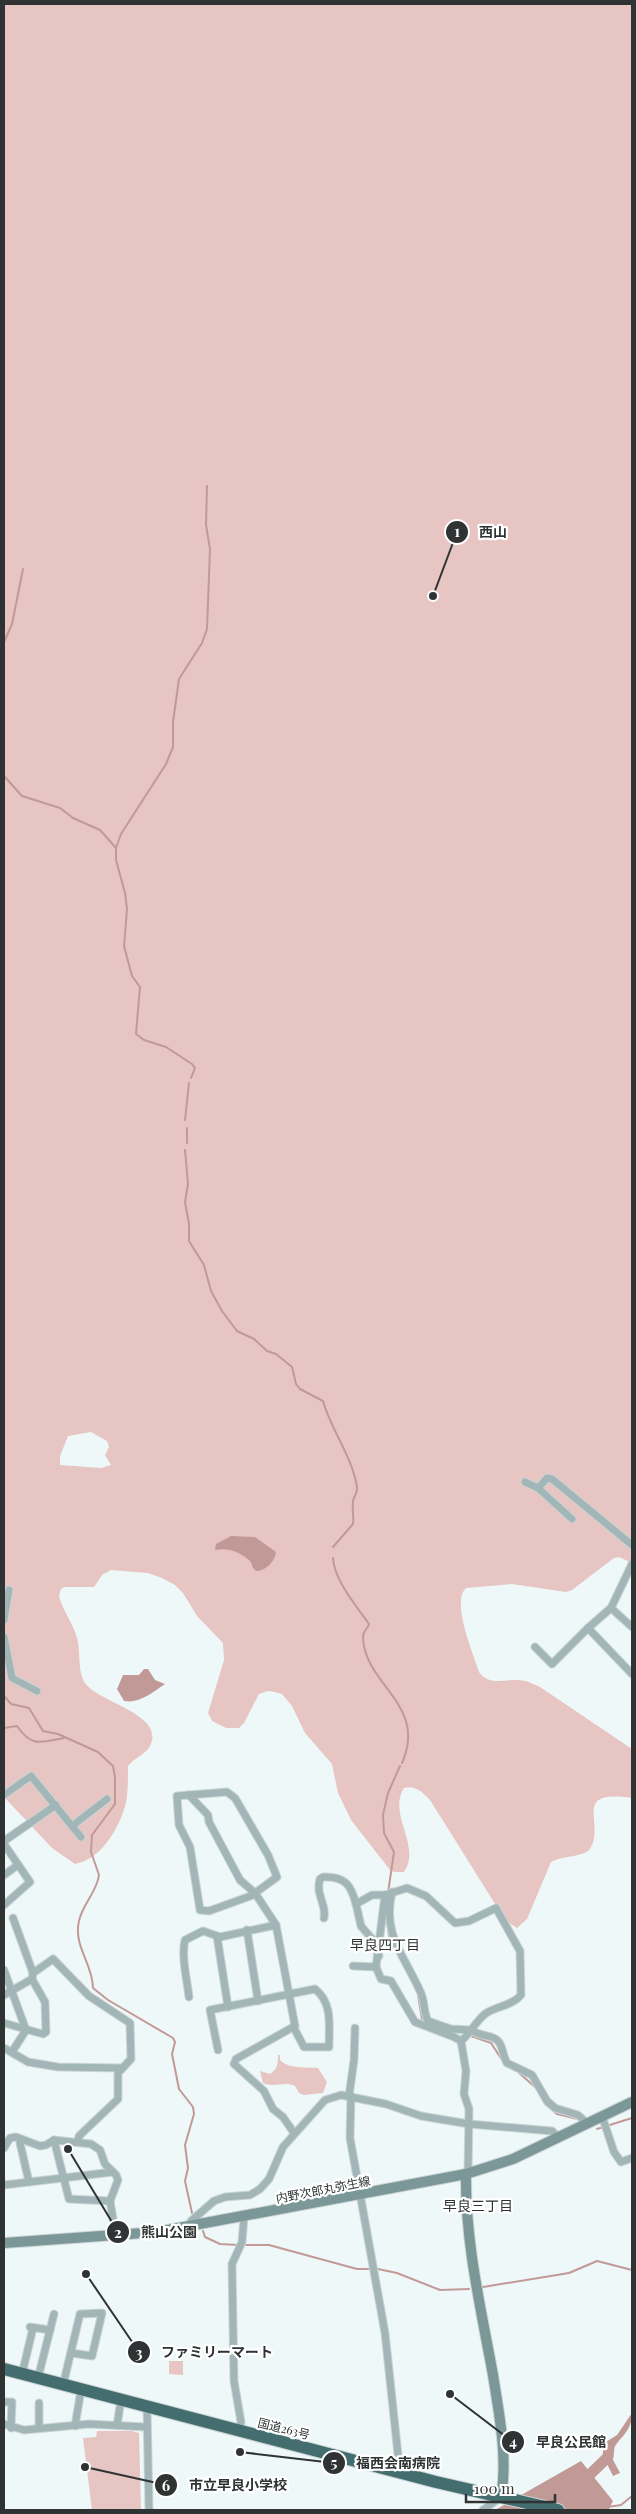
<svg xmlns="http://www.w3.org/2000/svg" width="636" height="2514" viewBox="0 0 636 2514" font-family="'Playfair Display','Noto Sans JP',serif">
<rect width="100%" height="100%" fill="#eff8f8"/>
<g fill="#e6c5c3" fill-rule="evenodd">
<path d="M4,4h628v1559l-13,-6 -5,1 -42,32 -6,2 -54,-8 -46,4c-15,14 7,65 13,84 11,16 29,5 46,9 5,1 10,4 15,6l92,62v49c-62,-9 -26,25 -42,51 -6,8 -29,7 -39,13l-24,57 -10,9 -8,-5 -12,-16 -67,-107c-7,-7 -14,-15 -26,-12 -17,26 18,58 0,84h-10l-4,-2 -39,-50 -13,-27 -6,-29 -27,-31 -13,-27 -10,-12 -7,-2 -7,-1 -9,3 -15,29 -5,5h-13l-14,-7 -4,-8 16,-53 -1,-17 -26,-27 -14,-23 -8,-8 -13,-7 -14,-5 -37,-3 -9,5 -8,12h-29l-4,2 -2,7c4,15 14,27 18,42 4,13 0,32 8,45 14,20 81,31 65,63 -4,8 -16,12 -22,20 0,10 0,21 -1,31 -4,26 -25,63 -52,67l-23,-16 -48,-51zM91,1432l16,9 2,6 -4,8 6,10 -10,3 -41,-3v-9l8,-20z"/>
<path d="M278,2055h2v5c9,9 26,7 38,8l9,14 -4,11 -19,2 -5,-2 -4,-7c-10,-5 -22,2 -32,-3l-3,-12 10,3c7,-5 8,-9 8,-19z"/>
<path d="M169,2361h14v14l-14,-1z"/>
<path d="M97,2431h35l7,2 2,77h-49l-9,-72 13,-1z"/>
</g>
<g fill="#c19a98">
<path d="M231,1536l24,1 21,15c-1,9 -10,19 -20,19 -5,-4 -3,-6 -6,-10 -9,-9 -23,-14 -35,-11l1,-6z"/>
<path d="M144,1669h4l7,11 10,4c-12,8 -26,20 -41,17l-7,-12 6,-14h16z"/>
<path d="M632,2413c0,22 -16,24 -21,43l9,17 -7,3 -10,-20 3,-5 -5,-6 16,-10z"/>
<path d="M581,2461l32,40 -4,8 -114,1z"/>
</g>
<g fill="none" stroke-linecap="round" stroke-linejoin="round">
<g stroke="#c19a98" stroke-width="2">
<path d="M4,642l8,-18 11,-55"/>
<path d="M4,776l18,20 38,12 13,10 27,12 16,18"/>
<path d="M191,1078l4,-10 -3,-4 -26,-17 -22,-7 -8,-6 4,-47 -8,-11 -8,-30 3,-37 -2,-16 -9,-33v-12l5,-14 45,-70 7,-17v-25l6,-43 23,-36 5,-14 3,-80 -4,-24 1,-39"/>
<path d="M185,1120l4,-37"/>
<path d="M187,1128v15"/>
<path d="M185,1150l3,34 -3,18 4,22v17l15,24 7,26 11,20 15,20 17,8 13,12 9,3 16,13 4,17 4,5 23,12c8,29 29,55 34,86 1,5 -3,9 -4,14 -1,8 1,16 0,23l-20,23"/>
<path d="M333,1558c1,22 24,49 36,66 -1,5 -6,6 -6,13 1,48 65,67 39,126"/>
<path d="M4,1696l7,8 18,4 14,23 15,3 40,18 15,14 2,11v27l-23,31 -1,17 8,23c-2,17 -17,30 -20,46 -6,25 14,43 14,67l15,12 65,38 2,4 -3,12 7,35 14,18 1,7 -9,31 3,23 -3,13 7,32"/>
<path d="M4,1728l13,-2c15,22 24,16 47,12"/>
<path d="M388,1893l6,-41 -10,-19 -1,-18 5,-22 12,-27"/>
<path d="M386,1912l3,24 23,46"/>
<path d="M418,1995l4,24 3,5"/>
<path d="M471,2036l20,7 13,20"/>
<path d="M518,2072l17,15"/>
<path d="M545,2104l12,10 21,5"/>
<path d="M597,2129l35,-11"/>
<path d="M203,2231l2,6 15,7 18,1"/>
<path d="M246,2245h23l88,24h21l19,4 43,17 29,-1"/>
<path d="M483,2287l86,-14 28,-12 35,9"/>
<path d="M608,2507l13,-2 11,-9"/>
</g>
<path stroke="#c19a98" stroke-width="11" d="M580,2484l28,-27 1,-10"/>
<defs>
<g id="street">
<path d="M525,1482l13,6 34,31"/>
<path d="M538,1488l9,-10 5,1 80,66"/>
<path d="M632,1564l-21,44 21,19"/>
<path d="M4,1620l5,-30"/>
<path d="M588,1628l23,-20"/>
<path d="M4,1637l8,41 25,13"/>
<path d="M535,1647l17,17 36,-36 44,46"/>
<path d="M227,1792l8,6 33,57 9,22 -22,16 -15,-13 -31,-58 -1,-7 -19,-20z"/>
<path d="M4,1795l27,-19 50,61"/>
<path d="M189,1795l-12,1 2,29 11,22 10,63 9,1 47,-17"/>
<path d="M72,1826l35,-27"/>
<path d="M4,1841l52,-36"/>
<path d="M4,1844l26,38 -26,23"/>
<path d="M4,1875l14,-10"/>
<path d="M392,1892c-10,43 12,63 28,99 5,9 3,20 8,30l23,8 21,1c7,7 20,4 26,11 5,5 5,16 9,22l25,12 15,26 8,7 23,7 9,8"/>
<path d="M255,1893l21,32 19,101 -59,33 -2,5 30,27 9,18 10,8 11,16"/>
<path d="M385,1895l-9,72 5,12 10,2 24,41 39,15 7,4 5,30 -2,23 5,15 -1,65"/>
<path d="M13,1918l20,55"/>
<path d="M324,1918c3,-13 -9,-24 -4,-39l3,-2c22,-1 28,8 33,27"/>
<path d="M247,1930l11,71"/>
<path d="M217,1936l11,71"/>
<path d="M379,1956l-6,-16 -12,-14 -5,-22 16,-9h13l22,-7 19,8 29,27 14,-2 27,-13 24,43 1,44c-9,11 -25,11 -36,19 -9,7 -15,20 -24,27"/>
<path d="M353,1966l23,1"/>
<path d="M4,1970l22,60"/>
<path d="M4,1995l28,-16 1,-6 20,-14 36,37 41,27 1,36 -13,14v26l-39,37 -1,6"/>
<path d="M189,1997c-2,-18 -8,-41 -4,-57l18,-9 17,6 56,-12"/>
<path d="M4,2023l39,11 3,-2 -1,-30 -13,-23"/>
<path d="M4,2048l24,14 30,5 63,1"/>
<path d="M218,2050l-8,-40 105,-21c18,14 14,37 14,58h-25l-10,-19"/>
<path d="M12,2052l14,-22"/>
<path d="M349,2096l5,-36 1,-32"/>
<path d="M351,2096l-1,42 35,195 14,131 -2,8"/>
<path d="M602,2116l12,36 7,10 11,-4"/>
<path d="M21,2139l-1,4 9,39"/>
<path d="M54,2140l15,59 41,2"/>
<path d="M4,2148l6,-10 6,-1 24,9 6,-1 8,-5 37,4 9,6 5,14 11,11 2,5 -8,21 6,35"/>
<path d="M4,2185l109,-13"/>
<path d="M191,2226v-5l23,-20 11,-4 25,-2 10,-6 9,-10 14,-32 42,-47 16,-5 45,9 35,12 48,8 83,7 6,6"/>
<path d="M30,2327l20,3"/>
<path d="M22,2374l11,-46"/>
<path d="M38,2378l16,-64"/>
<path d="M63,2385l17,-71 22,-1 -10,43 -20,-3"/>
<path d="M4,2402h8l-1,26"/>
<path d="M39,2403v25"/>
<path d="M147,2407l2,103"/>
<path d="M4,2424l20,6 65,-6 57,3"/>
<path d="M117,2425l4,-25"/>
<path d="M75,2426l6,-36"/>
<path d="M239,2431l2,-9 -7,-41 -2,-117 10,-22 2,-25"/>
<path d="M483,2510l18,-13"/>
</g>
<g id="secondary">
<path d="M466,2174c-1,68 15,135 27,201 6,39 15,82 8,122"/>
<path d="M4,2243l153,-11 309,-58 47,-15 119,-57"/>
</g>
<path id="highway" d="M4,2369l432,113 122,28"/>
</defs>
<use href="#street" stroke="#ccd5d5" stroke-width="9"/>
<use href="#secondary" stroke="#ccd5d5" stroke-width="12"/>
<use href="#highway" stroke="#ccd5d5" stroke-width="14"/>
<use href="#street" stroke="#a3b6b7" stroke-width="7"/>
<use href="#secondary" stroke="#7b9798" stroke-width="10"/>
<use href="#highway" stroke="#436d6f" stroke-width="12"/>
</g>
<g text-anchor="middle" dominant-baseline="central" stroke-width="4.5" stroke-linejoin="round" paint-order="stroke">
<g font-size="12" fill="#2f3333" stroke="#fff">
<text transform="translate(323 2189) rotate(-11)">内野次郎丸弥生線</text>
<text transform="translate(284 2428) rotate(14)">国道263号</text>
</g>
<g font-size="14" fill="#2f3333" stroke="#fff">
<text x="385" y="1944">早良四丁目</text>
<text x="478" y="2205">早良三丁目</text>
</g>
</g>
<path fill="none" stroke="#2f3333" stroke-width="2" d="M433 596L457 532M68 2149L118 2232M86 2274L139 2352M450 2394L513 2442M240 2452L334 2463M85 2467L166 2485"/>
<g fill="#2f3333" stroke="#fff" stroke-width="2">
<circle cx="433" cy="596" r="5"/>
<circle cx="68" cy="2149" r="5"/>
<circle cx="86" cy="2274" r="5"/>
<circle cx="450" cy="2394" r="5"/>
<circle cx="240" cy="2452" r="5"/>
<circle cx="85" cy="2467" r="5"/>
<circle cx="457" cy="532" r="12"/>
<circle cx="118" cy="2232" r="12"/>
<circle cx="139" cy="2352" r="12"/>
<circle cx="513" cy="2442" r="12"/>
<circle cx="334" cy="2463" r="12"/>
<circle cx="166" cy="2485" r="12"/>
</g>
<g font-size="15" text-anchor="middle" font-weight="bold" fill="#fff">
<text x="457" y="537">1</text>
<text x="118" y="2238">2</text>
<text x="139" y="2358">3</text>
<text x="513" y="2447">4</text>
<text x="334" y="2468">5</text>
<text x="166" y="2491">6</text>
</g>
<g font-size="14" text-anchor="middle" font-weight="bold" fill="#2f3333" stroke="#fff" stroke-width="4.5" stroke-linejoin="round" paint-order="stroke">
<text x="493" y="537">西山</text>
<text x="169" y="2237">熊山公園</text>
<text x="217" y="2357">ファミリーマート</text>
<text x="571" y="2447">早良公民館</text>
<text x="398" y="2468">福西会南病院</text>
<text x="238" y="2490">市立早良小学校</text>
</g>
<rect width="636" height="2514" fill="none" stroke="#2f3333" stroke-width="10"/>
<path d="M466 2494v8h89v-8" fill="none" stroke="#2f3333" stroke-width="2.5"/>
<text x="474" y="2494" font-size="15" fill="#2f3333" stroke="#ffffff" stroke-width="4" paint-order="stroke">100 m</text>
</svg>
